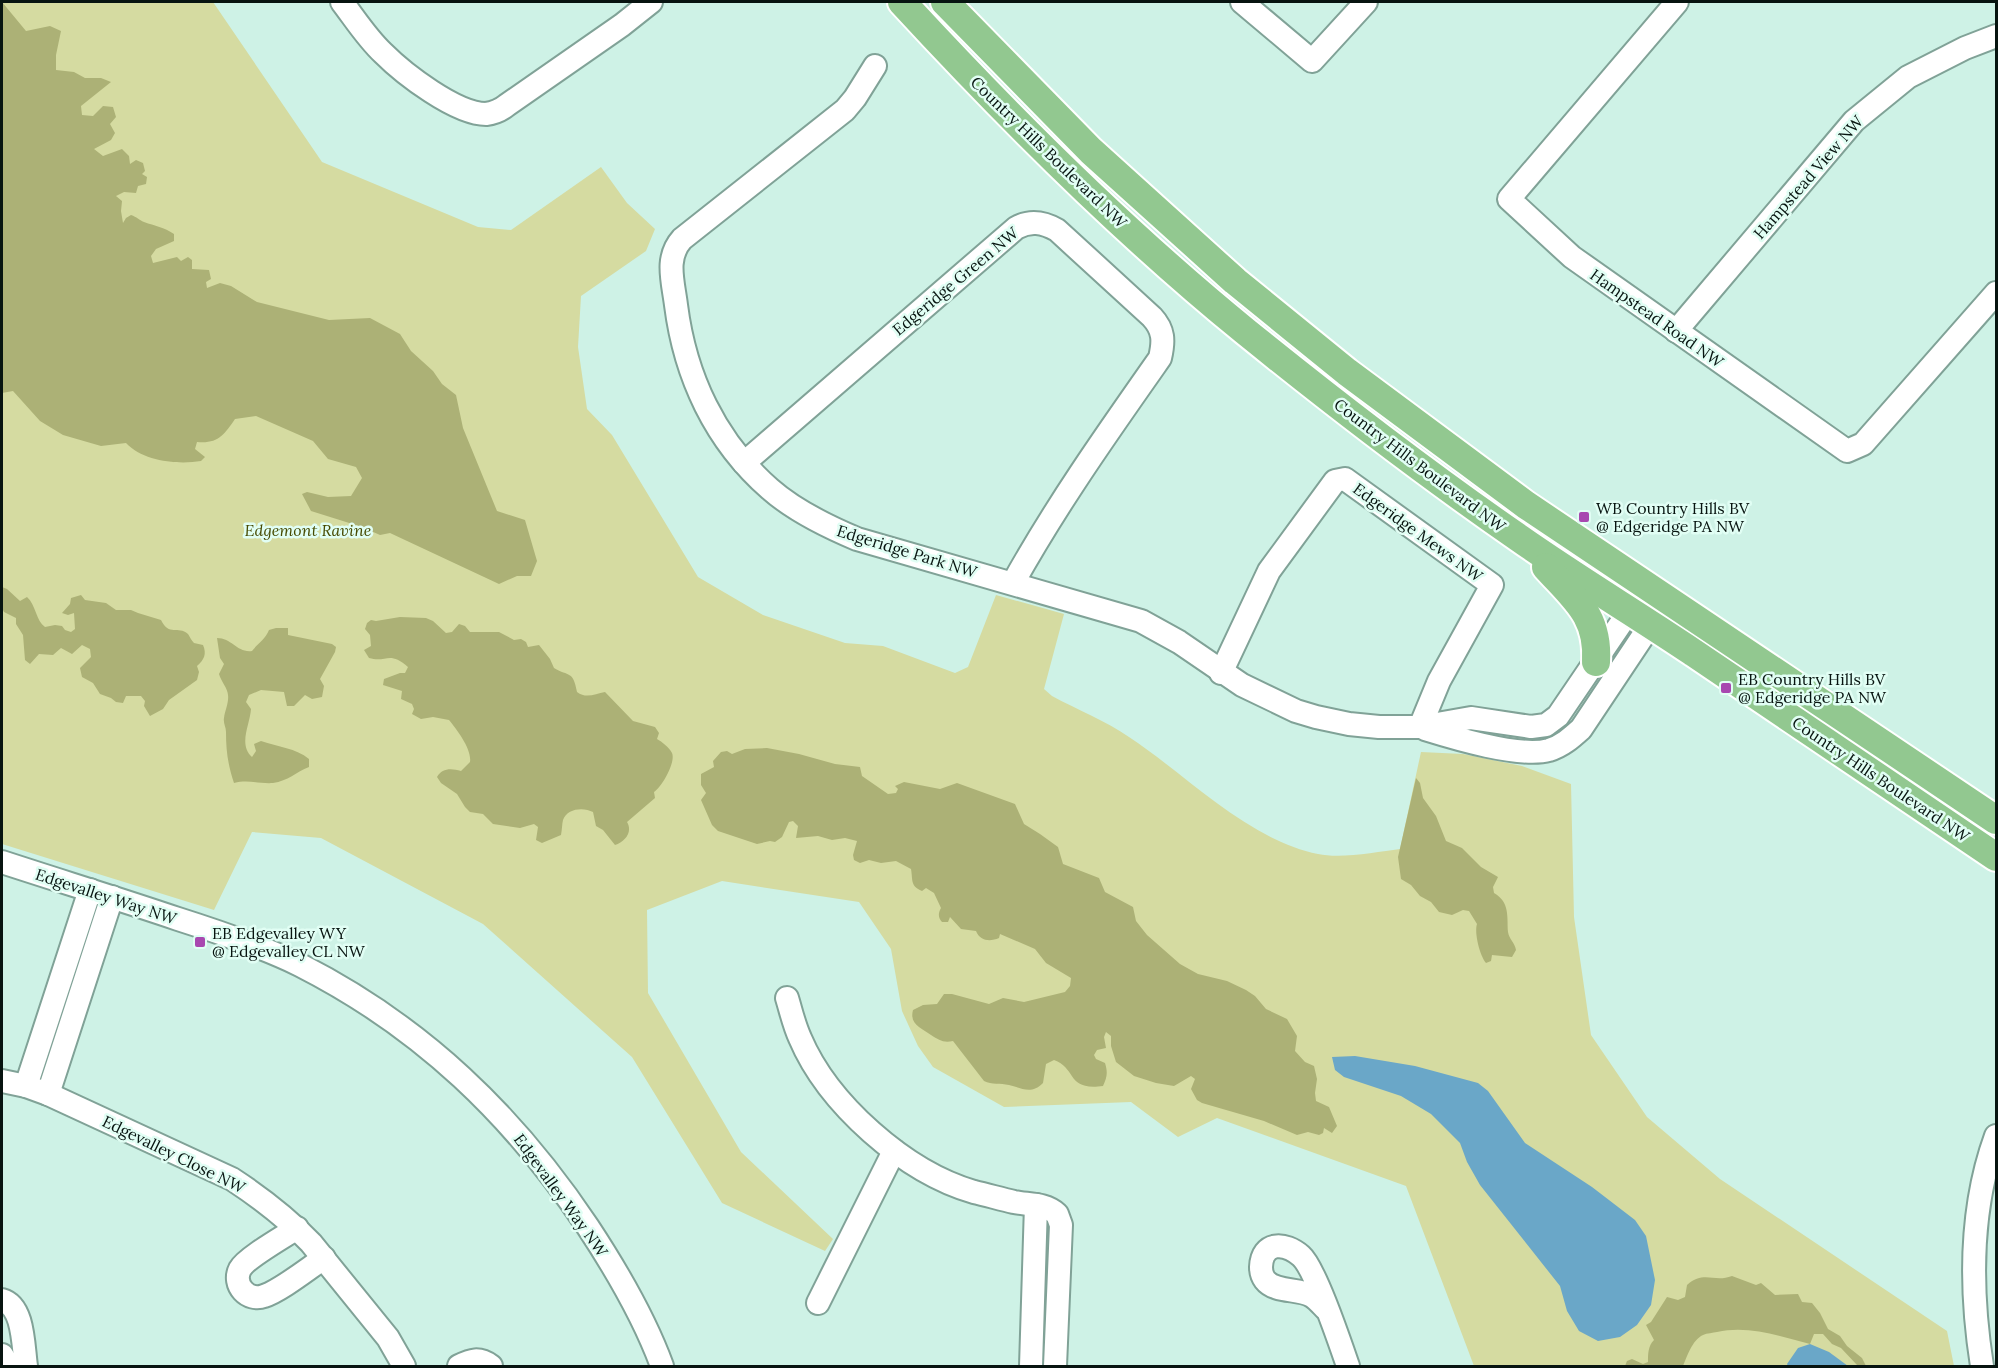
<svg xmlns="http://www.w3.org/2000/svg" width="1998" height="1368" viewBox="0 0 1998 1368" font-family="Lora,serif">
<rect width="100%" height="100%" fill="#cef2e6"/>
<path fill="#d5dba1" d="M2,2h211l109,160 156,65 33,3 90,-63 26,36 28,26 -9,22 -65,45 -3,51 9,62 25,26 86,142 65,38 82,28 38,3 72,27 13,-6 28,-72 68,19 -20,75 8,7c26,14 54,25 77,41 59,39 119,103 189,117 23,5 59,-2 82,-5l21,-97 42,2 59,12 49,18 3,133 17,118 56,82 73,62 227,152 7,35h-480l-68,-180 -189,-68 -39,19 -47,-35 -127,5 -71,-40 -15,-21 -16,-35 -11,-62 -32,-47 -137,-21 -75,29 1,83 93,159 92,87 -8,12 -103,-48 -90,-146 -149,-133 -162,-86 -69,-6 -38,78 -212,-66z"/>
<g fill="#acb176">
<path d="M2,2l24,29 24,-5 11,5 -5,24v15l18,2 11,6h16l10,4 -30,24 1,9 11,1 10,-10 10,1 3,10 -6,7 5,9 -4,7 -17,9 9,7 19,-7 7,7 1,8 6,-4 7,3 2,8 -3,3 5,3 -1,7 -8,2 -2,7 -12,-1 -8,4 6,5 -1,10 2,12 3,-5 5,-3c6,2 8,5 13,7 11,4 20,5 30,12v7l-18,8 -5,7 2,7 24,-6 4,4 7,-4 4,3v9l17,1 2,9 -5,3 1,6 13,-5 11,3 26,16 72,18 41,-2 30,16 11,17 22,20 9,13 14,11 7,33 34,83 28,9 12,41 -6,15h-14l-18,8 -109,-51 -10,2 -18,-8 -51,-16 -9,-17 5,-2 21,5 23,-1 11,-18 -6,-11 -28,-8 -15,-18 -57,-25 -21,3c-11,16 -17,25 -38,23l-2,7 10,8 -4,4c-24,4 -58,0 -75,-18l-25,3 -38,-11 -23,-14 -27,-30 -11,2z"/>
<path d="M2,587l5,2 13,12 7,-4c9,8 9,24 18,30l10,-2 7,1 3,4 6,2 4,-3 -1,-16 -6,2 -6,-2 8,-9 1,-6 10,-3 4,5 21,3 10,7h15l7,3 23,7c8,17 17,5 27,14 2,3 3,6 6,9l9,2c4,9 1,15 -6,21l2,6 -2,8 -28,20 -6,9 -13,7 -6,-10 1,-5 -4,-5h-15l-3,7 -7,-1 -5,-4 -11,-4 -7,-11 -11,-6 -2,-9 11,-11 -1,-8 -8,-4 -10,9 -11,-6 -8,7 -14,-1 -9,10 -5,-4 -2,-25 -7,-11v-6l-12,-6 -2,-4z"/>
<path d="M400,617l26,1 7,3 13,12 6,-1 7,-8 6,2 5,6h29l15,8 7,-1 5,3 2,5 11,-2 11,14 4,9c15,9 19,2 23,24 9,7 18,2 28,0l28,29 22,6 4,6 -2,6c5,3 12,8 15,14 4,9 -10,34 -18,39l1,6 -28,24c6,10 -2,20 -12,23l-12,-15 -7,-4 -3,-14c-9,-5 -26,-4 -30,8 -1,4 -1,10 -2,15l-19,8 -6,-3 2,-13 -4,-3 -14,4 -27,-4 -10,-10 -13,-2 -5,-5 -8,-13 -16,-11 -4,-6c5,-9 14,-9 24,-6l9,-9c2,-13 -13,-32 -21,-42l-16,-3 -12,2 -9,-5 2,-5 -2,-5 -11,-5 1,-8 -19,-6 1,-6 16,-6h5l3,-6c-19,-17 -21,-4 -39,-9l-5,-8 7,-4 -1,-11 -5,-6 2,-6 4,-3 5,1z"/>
<path d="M276,628h12v7l44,9 4,3 -1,5 -15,27 4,7 -2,11 -10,2 -7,-4 -11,11h-7l-3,-14 -23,-2 -12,5 -3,7 5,7c-1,16 -13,35 1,48l4,-6 -2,-7 7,-3c17,6 35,7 48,18v8c-13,5 -21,14 -36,16 -14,1 -25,-4 -39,0 -6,-18 -8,-32 -8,-51 0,-5 -3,-9 -2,-14 1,-8 5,-15 4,-23 0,-6 -7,-14 -9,-21l5,-10 -4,-6 -3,-20c15,0 20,15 35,13 6,-8 13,-11 17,-21z"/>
<path d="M767,748l32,6 36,10 25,3 2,9 26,18 8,-1 2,-4 -3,-3 9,-4 36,7 17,-6 58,21 9,20 16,10 18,13 5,17 36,14 6,14 28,15 3,14 11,14 33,29 18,10 29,7 19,9 9,6 11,13 21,10 10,17 -2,15 10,11 9,4 3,13 -2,14 1,8 13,6 8,19 -5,7 -8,-5 -1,5 -4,2 -11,-3 -11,3 -33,-14 -62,-18 -5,-3 -6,-11 4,-10 -4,-3 -17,10 -18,-3 -22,-7 -18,-14 -5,-16v-10l-5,-4 -2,5 2,11 -9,2 -3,5 2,4 9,4c3,10 2,14 -2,23 -37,5 -26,-18 -49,-26l-8,4 -3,19c-12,12 -21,5 -34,2 -9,-2 -17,0 -25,-4l-31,-40c-10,2 -14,-1 -22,-6 -9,-7 -22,-10 -18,-25l10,-5 14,-1 7,-10h8l37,10 14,-6 21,4 41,-10 5,-6 1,-8 -25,-15 -11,-14 -35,-15 -1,4c-9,4 -19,3 -23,-7l-15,-2 -11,-12 -2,5h-6c-4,-4 -4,-9 -1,-14l-7,-15 -8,-5 -4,3c-12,-5 -9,-11 -11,-22l-15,-8 -15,2 -12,-3 -9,3 -6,-3 -1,-5 4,-14 -12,-3 -13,2 -14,-4 -22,2 2,-12 -5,-5 -4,1 -7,15 -7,5 -5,-1 -13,3 -39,-13 -6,-6 -11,-25 5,-7 -5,-8v-11l13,-7 -1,-6 8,-9 6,-1 5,3 13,-5z"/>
<path d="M1416,778l4,5 3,15 13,18 10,25 16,7 19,19 17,10 -5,10 1,6c16,9 13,24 14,39 1,7 7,11 8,18l-4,7 -20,-2 -1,6 -5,2c-6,-7 -12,-30 -9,-39l-8,-13 -6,-1 -11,5 -13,-3 -8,-10 -11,-6 -9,-11 -10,-6 -3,-22z"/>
<path d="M1732,1276l24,9 5,-2 14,12 23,-1 4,8 10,1 8,10 8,16 12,7 7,10 15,12 4,8 -9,-1 -16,-17 -9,-4 -9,-10h-9l-4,10c-30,-8 -62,-19 -93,-12 -4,1 -10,1 -14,3 -11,5 -16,22 -20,31h-58l2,-5 5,-2 11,5 5,-2c0,-8 0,-16 6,-22l-8,-15 5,-3 16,-25 11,3 7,-3 2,-12c17,-15 27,-2 45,-9z"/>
</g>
<g fill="#6aa7c8">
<path d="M1355,1056l60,10 63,17 10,8 37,52 67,44 43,33 11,16 9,44 -4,25 -14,20 -17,12 -22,4 -19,-10 -12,-20 -7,-25 -80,-101 -13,-23 -7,-19 -29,-29 -30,-18 -57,-19 -9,-7 -3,-13z"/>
<path d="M1810,1344l19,8 19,14h-60l-1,-2 11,-16z"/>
</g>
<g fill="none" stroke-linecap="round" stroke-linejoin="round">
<defs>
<g id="minor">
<path d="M342,2c13,17 25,36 41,51 21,21 73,61 103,61 8,-1 15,-4 21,-9l115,-80 29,-23"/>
<path d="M1242,2l70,59 54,-59"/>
<path d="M1677,2l-168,197 63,58 275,194 16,-7 133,-151"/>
<path d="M875,66l-20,32 -10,12 -163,129c-17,19 -9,42 -6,66 9,71 39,136 94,184 25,22 56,37 87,50l284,82 38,21 63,43 54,26 20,6 33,7 30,3h41l51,-9 60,9 15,-2 12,-9 72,-106 14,-7"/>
<path d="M1676,331l178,-210 54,-44 57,-29 31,-12"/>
<path d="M744,463l272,-235c14,-8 27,-6 41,2l95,87c12,13 12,24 8,41 -52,74 -103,146 -147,225"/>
<path d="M1221,673l48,-102 66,-90 10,-2 147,106 -53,96 -19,46"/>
<path d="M1425,729c29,9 95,29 124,21 13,-4 22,-12 32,-21l70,-105 3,-13"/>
<path d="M2,862c58,19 117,37 176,57 41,13 83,27 122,46 122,62 213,150 288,262 29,44 56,90 74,139"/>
<path d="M787,998c4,13 7,27 13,40 28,66 105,134 174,154 13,3 27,7 40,10 15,3 31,1 43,12l4,11 -6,141"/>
<path d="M2,1081l24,5 22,8 184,85c29,19 55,39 79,64l77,95 16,28"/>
<path d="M26,1086l64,-196"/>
<path d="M48,1094l64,-197"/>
<path d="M297,1228c-12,8 -51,30 -57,41 -8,16 8,33 24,27 16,-5 45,-28 60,-38"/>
<path d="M2,1300c22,6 21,46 24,66"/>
<path d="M818,1303l76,-152"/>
<path d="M1326,1309c-4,-4 -9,-10 -14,-13 -13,-8 -37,-3 -47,-16 -3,-4 -4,-8 -4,-13 1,-26 24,-25 40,-11 14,12 40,90 47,110"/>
<path d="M2,1355l7,11"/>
<path d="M459,1366c12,-6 20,-9 32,0"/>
<path d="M1031,1366l5,-161"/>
<path d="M1982,1366c-12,-76 -13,-156 14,-230"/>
</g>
<g id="major">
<path d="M902,2c107,116 220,229 343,329 89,72 180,142 274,207 57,40 117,76 175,115 101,68 202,136 302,204"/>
<path d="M945,2l146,149 144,130 112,91 179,133 470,315"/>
<path d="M1546,567c29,32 53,49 50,95"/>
</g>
</defs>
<use href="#minor" stroke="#80a297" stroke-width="26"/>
<use href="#major" stroke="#fff" stroke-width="32"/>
<use href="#minor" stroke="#fff" stroke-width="22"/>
<use href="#major" stroke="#92c890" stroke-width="28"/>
</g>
<g fill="#a848b0" stroke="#e1fef4" stroke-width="2">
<rect x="1578" y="511" width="12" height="12" rx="3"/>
<rect x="1720" y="682" width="12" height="12" rx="3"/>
<rect x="194" y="936" width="12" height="12" rx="3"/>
</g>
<g text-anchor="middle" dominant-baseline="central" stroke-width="5" stroke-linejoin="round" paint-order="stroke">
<g font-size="16" fill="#071410" stroke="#e1fef4">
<text transform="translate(1049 152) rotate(44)">Country Hills Boulevard NW</text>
<text transform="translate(1808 177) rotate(-49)">Hampstead View NW</text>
<text transform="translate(955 281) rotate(-40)">Edgeridge Green NW</text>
<text transform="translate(1657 318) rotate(35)">Hampstead Road NW</text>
<text transform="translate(1420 465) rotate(37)">Country Hills Boulevard NW</text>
<text transform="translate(1418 532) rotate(36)">Edgeridge Mews NW</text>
<text transform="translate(907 551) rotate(17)">Edgeridge Park NW</text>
<text transform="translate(1881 779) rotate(34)">Country Hills Boulevard NW</text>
<text transform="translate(106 896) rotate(18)">Edgevalley Way NW</text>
<text transform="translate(174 1154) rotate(26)">Edgevalley Close NW</text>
<text transform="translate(561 1195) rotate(54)">Edgevalley Way NW</text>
</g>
<g font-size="16" fill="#071410" stroke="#e1fef4" text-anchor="start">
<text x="1596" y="508">WB Country Hills BV<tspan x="1596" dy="18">@ Edgeridge PA NW</tspan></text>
<text x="1738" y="679">EB Country Hills BV<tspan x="1738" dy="18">@ Edgeridge PA NW</tspan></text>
<text x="212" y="933">EB Edgevalley WY<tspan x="212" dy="18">@ Edgevalley CL NW</tspan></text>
</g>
<g font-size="16" font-style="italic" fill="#464a00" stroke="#e1fef4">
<text x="308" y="530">Edgemont Ravine</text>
</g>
</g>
<rect width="1998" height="1368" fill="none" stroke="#071410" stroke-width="6"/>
</svg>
